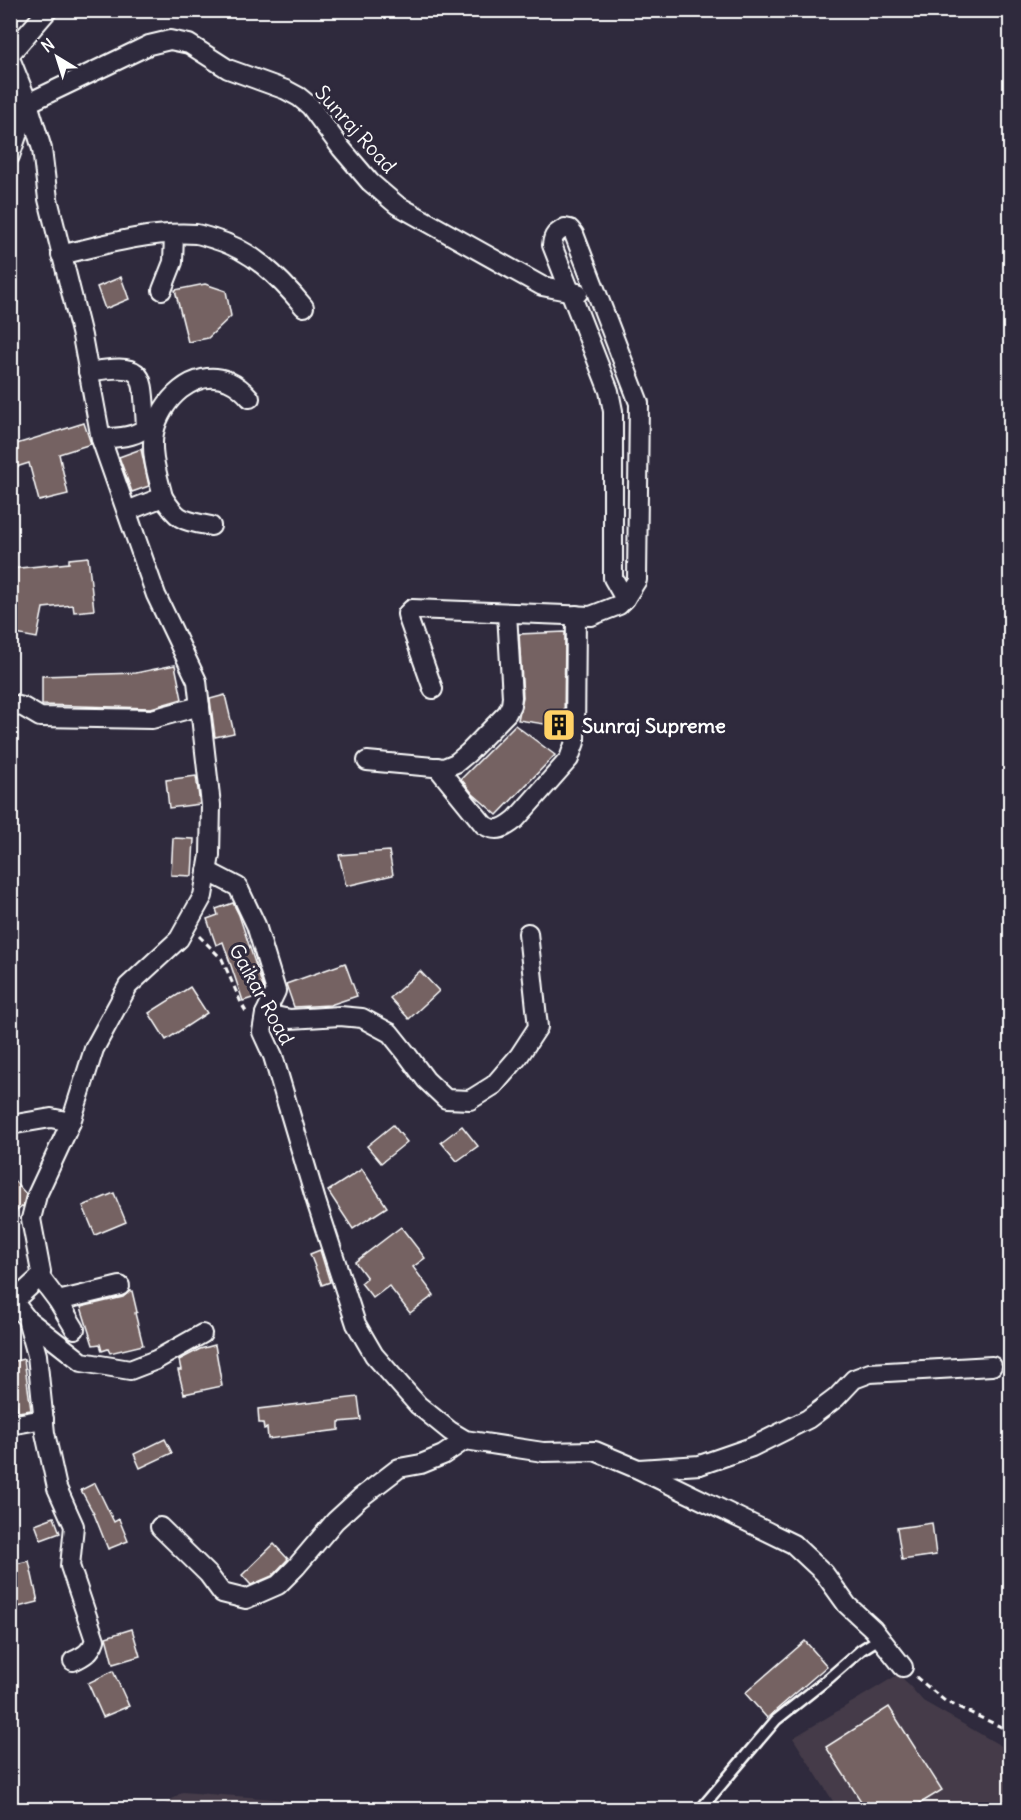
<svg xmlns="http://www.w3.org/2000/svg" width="1021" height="1820" viewBox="0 0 1021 1820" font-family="Delius,sans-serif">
<rect width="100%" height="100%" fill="#2f2a3d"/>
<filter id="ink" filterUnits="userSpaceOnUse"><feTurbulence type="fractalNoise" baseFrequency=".0167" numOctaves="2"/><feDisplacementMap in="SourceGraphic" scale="12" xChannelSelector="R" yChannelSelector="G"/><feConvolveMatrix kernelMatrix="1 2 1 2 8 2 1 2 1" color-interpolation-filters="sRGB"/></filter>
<g filter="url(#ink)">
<g fill="#443b48">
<path d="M899,1674l24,27 87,50v58h-172l-45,-71z"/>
<path d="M182,1792l106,8 4,9h-134z"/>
</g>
<g fill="#756262" stroke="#fff" stroke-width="1.5">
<path d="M121,277l8,22 -24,10 -8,-22z"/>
<path d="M205,284l21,7 5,25 -23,22 -20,4 -13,-52z"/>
<path d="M84,423l7,21 -32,10 9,40 -29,7 -10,-38 -19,6v-23z"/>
<path d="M141,449l8,37 -17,6 -13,-35z"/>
<path d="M88,557l6,53 -20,2 -1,-7 -30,3 -6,30 -27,-5v-64l59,-6v-4z"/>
<path d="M565,632l-1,95 -46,-7 5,-23 -4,-63z"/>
<path d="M175,665l7,34 -31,9 -109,-3v-29l94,-3z"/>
<path d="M225,695l9,38 -19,4 -5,-38z"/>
<path d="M515,725l40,30 -58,60 -24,-21 -12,-15z"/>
<path d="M196,776l4,28 -31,4 -3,-28z"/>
<path d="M173,838l21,1 -2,37 -21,-1z"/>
<path d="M389,851l4,24 -47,11 -7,-31z"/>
<path d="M233,903l6,12 25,75 -2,5 -19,6 -20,-59 -7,3 -9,-26 11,-4 -2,-6z"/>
<path d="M345,963l12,33 -27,9 -36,2 -8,-23z"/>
<path d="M420,971l19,20 -30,28 -19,-21z"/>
<path d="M190,987l17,26 -41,27 -17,-27z"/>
<path d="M393,1125l14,17 -26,21 -14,-17z"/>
<path d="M462,1126l16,20 -21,15 -16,-19z"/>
<path d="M362,1169l25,38 -34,22 -25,-38z"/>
<path d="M10,1176l16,18 -3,12 -13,10z"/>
<path d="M114,1193l12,29 -31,13 -12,-29z"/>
<path d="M401,1227l24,31 -12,9 21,28 -24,18 -21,-27 -16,12 -12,-15 6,-5 -12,-16z"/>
<path d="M320,1250l10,32 -8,3 -12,-31z"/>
<path d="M130,1291h2l5,21 -2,1 8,32 -33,8 -2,-4 -6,2 -2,-7 -7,1 -12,-38 42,-10z"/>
<path d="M215,1345l7,41 -38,8 -6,-24h3l-2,-10 21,-11z"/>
<path d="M24,1359l7,51 -13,2 -5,-24 -3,1v-27z"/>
<path d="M358,1397l3,23 -22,2v8l-71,9 -1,-11 -3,1 -1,-6h-4l-1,-14z"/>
<path d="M165,1439l7,14 -32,15 -6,-14z"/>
<path d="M95,1483l19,39 5,-3 9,22 -20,8 -14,-35 -13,-24z"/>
<path d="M54,1517l6,16 -19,7 -6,-16z"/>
<path d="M932,1523l4,32 -34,5 -5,-32z"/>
<path d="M274,1544l14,15 -16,17 -21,9 -9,-10z"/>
<path d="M29,1561l9,41 -28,7v-44z"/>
<path d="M132,1629l8,27 -27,8 -7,-27z"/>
<path d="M805,1641l22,25 -60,52 -22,-25z"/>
<path d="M113,1671l16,35 -26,11 -15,-34z"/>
<path d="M889,1707l53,83 -31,19h-45l-40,-62z"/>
</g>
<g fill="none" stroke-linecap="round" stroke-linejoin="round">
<defs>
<path id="service" d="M704,1805l72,-85 53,-42 32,-28 19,-12"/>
<g id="minor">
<path d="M10,54l38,-44"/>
<path d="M10,58l18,45 14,46 6,50 34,137 19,103 55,156 41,86 14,124 -1,50 -7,41 -24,43 -51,47 -34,63 -23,73 -34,73 -6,24 10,53 -1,5 -26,24"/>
<path d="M10,156l18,-53 121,-58 21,-5 19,4 39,25 58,21 13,7 11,9 31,42 29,34 27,23 145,81 36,7"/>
<path d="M565,228l5,1 4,5 65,169 -2,177 -12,19 -12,-21v-167l-4,-20 -57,-146c1,-10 4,-12 13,-17z"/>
<path d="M61,255c44,-11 89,-24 135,-21 6,1 12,3 18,5 38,11 65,38 90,68"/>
<path d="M162,290l11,-28 1,-27"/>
<path d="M88,372c60,-10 54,0 58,54 -8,12 -31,11 -45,13"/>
<path d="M163,497c16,25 20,23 48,29"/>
<path d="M127,511l36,-14c-5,-21 -13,-42 -9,-64 6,-32 40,-66 74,-52 9,4 16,10 22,17"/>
<path d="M433,689l-25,-71 -1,-4 5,-5 179,7 28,-11 6,-6"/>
<path d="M10,704l13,3 17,10 112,2 48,-13"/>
<path d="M367,761l77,7 12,-5 12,-10 39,-40 4,-8 1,-8 -5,-84"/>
<path d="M437,767l47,58c13,8 21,3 32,-6l53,-60 6,-17 1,-127"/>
<path d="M207,871l31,16 18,38 20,66 -11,23 -3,18 11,24 43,145 40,123 18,31 44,50 32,26 15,9 78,12 52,-1 43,18 155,75 31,29 23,32 26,24 30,38"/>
<path d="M265,1014l25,5 50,-3 22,2 28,15 16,20 20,27 20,19 24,1 24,-15 25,-29 19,-29 -10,-94"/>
<path d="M10,1125l41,-7 20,4"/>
<path d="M40,1277l18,24 17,28"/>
<path d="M10,1297l17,22 10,36 8,78 12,55 17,38 -4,40 25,74c-4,12 -11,16 -22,21"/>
<path d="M58,1301l62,-15"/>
<path d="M27,1319l55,43 48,8 26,-10 46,-26"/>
<path d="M10,1425l34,-6"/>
<path d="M639,1469l61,-4 52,-18 56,-28 28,-21 18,-19 16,-6 122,-7"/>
<path d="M160,1527l48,47 14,19 24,6 32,-14 18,-18 39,-46 25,-23 39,-30 22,-4 22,-9 22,-15"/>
</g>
</defs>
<use href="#service" stroke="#fff" stroke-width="14"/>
<use href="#minor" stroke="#fff" stroke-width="22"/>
<g stroke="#fff" stroke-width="3" stroke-dasharray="6 4.5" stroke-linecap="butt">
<path d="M199,936l23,23 20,46 5,8"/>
<path d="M916,1677l29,24 65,30"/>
</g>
<use href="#service" stroke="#2f2a3d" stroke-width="9"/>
<use href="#minor" stroke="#2f2a3d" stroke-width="18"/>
</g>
</g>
<defs>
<symbol id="building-square" viewBox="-11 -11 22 22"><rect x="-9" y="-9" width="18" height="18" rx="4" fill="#ffd166" stroke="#2f2a3d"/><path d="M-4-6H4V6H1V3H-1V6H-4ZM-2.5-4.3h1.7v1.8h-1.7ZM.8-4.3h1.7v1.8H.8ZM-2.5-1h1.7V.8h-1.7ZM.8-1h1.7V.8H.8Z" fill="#111"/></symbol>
</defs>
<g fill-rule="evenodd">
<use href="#building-square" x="540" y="706" width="38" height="38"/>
</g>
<g text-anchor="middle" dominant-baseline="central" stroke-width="6" stroke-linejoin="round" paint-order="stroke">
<g font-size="20" fill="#fff" stroke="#2f2a3d">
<text transform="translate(356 129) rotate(48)">Sunraj Road</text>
<text transform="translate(262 994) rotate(61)">Gaikar Road</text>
</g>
<g font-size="20" font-weight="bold" fill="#fff" stroke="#2f2a3d" text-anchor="start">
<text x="582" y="725">Sunraj Supreme</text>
</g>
</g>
<rect width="1021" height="1820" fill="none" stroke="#2f2a3d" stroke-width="36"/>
<rect x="18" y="18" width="985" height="1784" fill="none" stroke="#fff" stroke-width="2" filter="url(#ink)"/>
<g transform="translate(57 57) rotate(322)" stroke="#2f2a3d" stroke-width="4.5" paint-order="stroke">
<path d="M0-4.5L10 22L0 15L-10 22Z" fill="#ffffff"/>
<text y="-9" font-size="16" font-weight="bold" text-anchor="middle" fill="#ffffff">N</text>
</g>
</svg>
